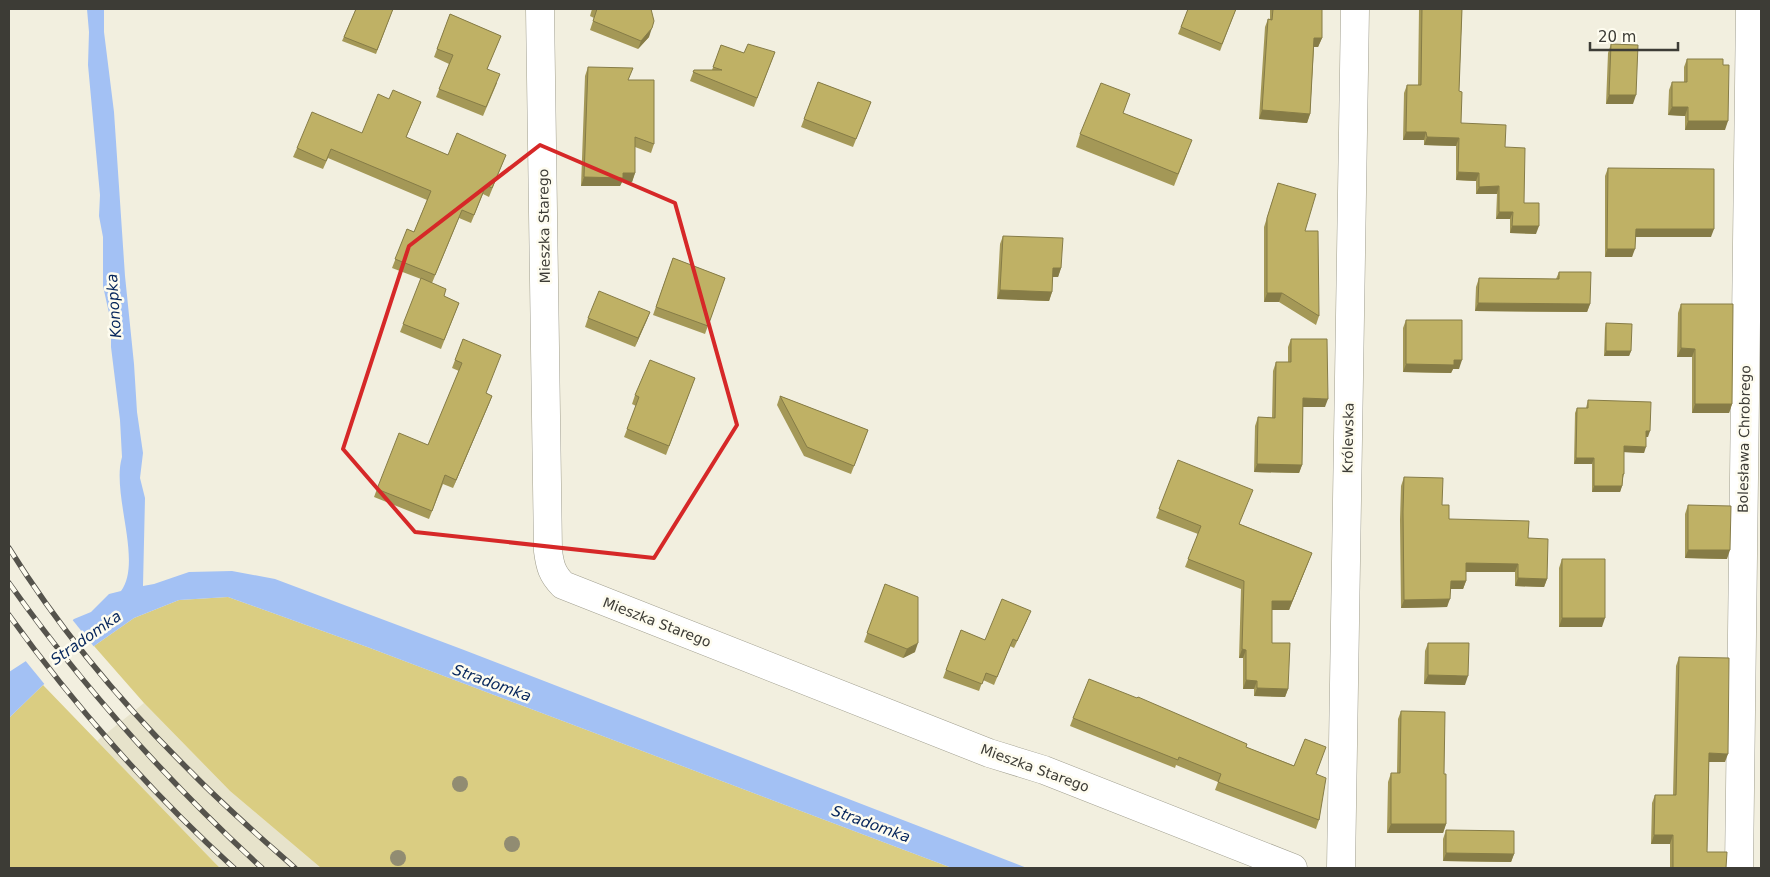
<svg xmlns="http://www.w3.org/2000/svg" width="1770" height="877" viewBox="0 0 1770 877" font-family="'DejaVu Sans',sans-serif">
<rect width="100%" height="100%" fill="#f2efdf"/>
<!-- built -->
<path fill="#e7e3cb" d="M 144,703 L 230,791 L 321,868 L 220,868 L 213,861 L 97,741 Z"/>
<!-- green -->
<path fill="#dacd82" d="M 228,597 L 370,648 L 952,868 L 321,868 L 230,791 L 144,703 L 94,646 L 134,618 L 179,600 Z
M 43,685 L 213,861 L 220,868 L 9,868 L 9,718 Z"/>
<!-- water -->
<path fill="#a3c1f4" d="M 87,9 L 104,9 L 104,32 L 114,112 L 125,276 L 134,364 L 137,412 L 143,453 L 140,478 L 145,498 L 143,586 L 154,584 L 189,572 L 232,571 L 275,579 L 464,650 L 1027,868 L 952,868 L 370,648 L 228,597 L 179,600 L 134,618 L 94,646 L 43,685 L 9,718 L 9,672 L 26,661 L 74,619 L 91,612 L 109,594 L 121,591 C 143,561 111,494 122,457 L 120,420 L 111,347 L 111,322 L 103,286 L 103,237 L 99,216 L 100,195 L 88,65 L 89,32 Z"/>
<!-- pier -->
<path fill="#f2efdf" d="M 71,618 L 95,648 L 46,686 L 24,659 Z"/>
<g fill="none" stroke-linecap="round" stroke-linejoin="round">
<defs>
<path id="minor" d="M 540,9 L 548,551 C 550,566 552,574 563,585 L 989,753 L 1044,770 L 1293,868
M 1341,868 L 1355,9
M 1739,868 L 1750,9"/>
</defs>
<!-- minor casing -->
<use href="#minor" stroke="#a19f8f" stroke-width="29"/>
<!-- minor -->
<use href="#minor" stroke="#fff" stroke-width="28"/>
<defs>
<path id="rail" d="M 9,548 C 60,630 122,704 191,772 C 224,806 260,837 295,868
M 9,583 C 83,687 168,782 262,868
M 9,615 C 73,704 152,794 234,868"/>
</defs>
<!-- rail casing -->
<use href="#rail" stroke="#55534c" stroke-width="5.5"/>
<!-- rail -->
<use href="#rail" stroke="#fefcef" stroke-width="4" stroke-dasharray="11" stroke-linecap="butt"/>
</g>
<!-- trees -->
<g fill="#918c72">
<circle cx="460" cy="784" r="8"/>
<circle cx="512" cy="844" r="8"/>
<circle cx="398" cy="858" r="8"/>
</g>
<!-- wall -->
<path fill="#a49857" d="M 356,9 L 393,9 L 376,54 L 342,41 Z
M 592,9 L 651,9 L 649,37 L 638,49 L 590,30 L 594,18 L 590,16 Z
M 1188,9 L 1236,9 L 1220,51 L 1178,34 Z
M 1270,9 L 1322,9 L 1322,38 L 1318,47 L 1314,47 L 1310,114 L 1307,123 L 1259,119 L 1265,27 L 1268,19 L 1270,19 Z
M 1419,9 L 1462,9 L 1459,91 L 1461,123 L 1505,147 L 1524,203 L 1536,234 L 1510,233 L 1510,219 L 1496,219 L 1497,194 L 1476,194 L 1476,181 L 1456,180 L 1456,146 L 1424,145 L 1424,140 L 1403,140 L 1404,93 L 1407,85 L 1418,85 Z
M 450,14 L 501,36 L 487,69 L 497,83 L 483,116 L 436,97 L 449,64 L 434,57 Z
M 1611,44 L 1633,104 L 1606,104 L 1608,53 Z
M 721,45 L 744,53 L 775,52 L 754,107 L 690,81 L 694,70 L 712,70 Z
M 1687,59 L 1725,130 L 1685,130 L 1685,116 L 1668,115 L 1669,90 L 1672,82 L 1684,82 L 1684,67 Z
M 588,67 L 628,80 L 654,144 L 651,153 L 635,147 L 635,173 L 632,182 L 622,182 L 620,186 L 581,186 L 585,76 Z
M 818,82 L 871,102 L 853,147 L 801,127 Z
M 389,99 L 421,102 L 406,138 L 448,155 L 506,155 L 489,197 L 483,194 L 471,223 L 459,218 L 432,283 L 444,296 L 459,303 L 441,349 L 400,332 L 421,279 L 392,268 L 407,229 L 414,232 L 427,200 L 328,158 L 323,169 L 293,157 L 297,148 L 362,133 Z
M 1123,113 L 1187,153 L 1174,186 L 1076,147 L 1080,134 Z
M 1608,168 L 1711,237 L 1635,237 L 1632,257 L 1605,257 L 1605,176 Z
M 1278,183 L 1305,231 L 1319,316 L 1316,325 L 1279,302 L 1264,302 L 1264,227 Z
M 1003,236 L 1061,268 L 1058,277 L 1052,277 L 1052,292 L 1049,301 L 997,299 L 1000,244 Z
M 673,258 L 725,278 L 705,334 L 653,315 Z
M 1559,272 L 1590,304 L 1587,312 L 1475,311 L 1476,287 L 1479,278 L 1556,279 Z
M 1681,304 L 1732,404 L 1729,413 L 1692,413 L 1692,357 L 1677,357 L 1678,313 Z
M 650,312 L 635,347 L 585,327 L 588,318 Z
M 1406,320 L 1459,369 L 1453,369 L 1451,373 L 1403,372 L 1403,328 Z
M 1606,323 L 1631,351 L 1629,356 L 1604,356 L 1605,328 Z
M 463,339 L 486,393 L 492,396 L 453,488 L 443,484 L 429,519 L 374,497 L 377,489 L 428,445 L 459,371 L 452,368 Z
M 1291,339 L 1325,407 L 1303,407 L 1302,465 L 1299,473 L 1254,472 L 1255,426 L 1258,417 L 1272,418 L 1273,371 L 1276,362 L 1288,362 L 1288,347 Z
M 695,378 L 666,455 L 624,437 L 636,406 L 632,404 L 635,395 Z
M 780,396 L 868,430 L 851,474 L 804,456 L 777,405 Z
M 1588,400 L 1648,437 L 1646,437 L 1644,453 L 1624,452 L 1624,474 L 1623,478 L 1622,486 L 1620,492 L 1592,492 L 1592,464 L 1574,464 L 1575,413 L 1577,408 L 1586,408 Z
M 1178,460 L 1240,524 L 1312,553 L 1289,610 L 1272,610 L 1272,643 L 1288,689 L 1285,697 L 1254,696 L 1254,689 L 1243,689 L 1243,658 L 1239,658 L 1241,589 L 1185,567 L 1198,534 L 1156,518 Z
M 1404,477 L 1442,505 L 1449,519 L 1528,538 L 1547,579 L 1544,587 L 1515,586 L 1515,572 L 1466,572 L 1466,581 L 1463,589 L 1451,589 L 1447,607 L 1401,608 L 1400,520 L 1401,486 Z
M 1688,505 L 1727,559 L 1685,558 L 1685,514 Z
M 1562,559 L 1602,627 L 1559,627 L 1559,568 Z
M 885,584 L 915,652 L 903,658 L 864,642 Z
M 1028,618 L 1014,648 L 1010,646 L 994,685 L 983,680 L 979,691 L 943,678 L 961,630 L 985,640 Z
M 1428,643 L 1465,685 L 1424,684 L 1425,651 Z
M 1679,657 L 1725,762 L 1709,762 L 1707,852 L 1726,868 L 1670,868 L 1670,844 L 1651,844 L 1652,803 L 1655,795 L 1673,795 L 1676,666 Z
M 1401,711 L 1444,774 L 1446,824 L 1443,833 L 1387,833 L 1388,782 L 1391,773 L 1397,773 L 1398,719 Z
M 1073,718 L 1246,747 L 1316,774 L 1319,820 L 1316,829 L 1215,790 L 1218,782 L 1176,765 L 1175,768 L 1070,726 Z
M 1446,830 L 1514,854 L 1511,862 L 1443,861 L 1443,839 Z"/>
<!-- shaded-wall -->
<path fill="#867c47" d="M 652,28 L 649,37 L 638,49 L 641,41 Z
M 1314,38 L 1322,38 L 1318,47 L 1311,47 Z
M 1609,95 L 1636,95 L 1633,104 L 1606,104 Z
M 1672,107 L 1688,107 L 1685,116 L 1668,115 Z
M 1262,110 L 1310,114 L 1307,123 L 1259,119 Z
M 1688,121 L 1728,121 L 1725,130 L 1685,130 Z
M 1406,132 L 1426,132 L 1424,140 L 1403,140 Z
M 1427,137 L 1459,138 L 1456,146 L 1424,145 Z
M 1458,172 L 1479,173 L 1476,181 L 1456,180 Z
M 623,173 L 635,173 L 632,182 L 622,182 L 620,186 L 581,186 L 584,177 Z
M 1499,186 L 1497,194 L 1476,194 L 1479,187 Z
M 1499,212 L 1513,212 L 1510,219 L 1496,219 Z
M 1512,226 L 1539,226 L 1536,234 L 1510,233 Z
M 1636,229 L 1714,229 L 1711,237 L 1633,237 Z
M 1607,249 L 1635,249 L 1632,257 L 1605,257 Z
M 1053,268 L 1061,268 L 1058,277 L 1050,277 Z
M 1000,290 L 1052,292 L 1049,301 L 997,299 Z
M 1267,293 L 1282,293 L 1279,302 L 1264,302 Z
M 1478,303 L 1590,304 L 1587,312 L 1475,311 Z
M 650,312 L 647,320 L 635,347 L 638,338 Z
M 1681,348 L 1695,349 L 1692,357 L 1677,357 Z
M 1606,351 L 1631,351 L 1629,356 L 1604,356 Z
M 1454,360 L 1462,360 L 1459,369 L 1453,369 L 1451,373 L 1403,372 L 1406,364 Z
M 492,396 L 489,404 L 453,488 L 456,480 Z
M 1303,398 L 1328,399 L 1325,407 L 1300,407 Z
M 1695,404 L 1732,404 L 1729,413 L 1692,413 Z
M 1646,431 L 1650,431 L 1648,437 L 1644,437 Z
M 1624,446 L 1646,447 L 1644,453 L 1622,452 Z
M 1576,458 L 1594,458 L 1592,464 L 1574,464 Z
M 1257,464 L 1302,465 L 1299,473 L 1254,472 Z
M 1594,486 L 1622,486 L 1620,492 L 1592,492 Z
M 1688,550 L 1730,550 L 1727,559 L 1685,558 Z
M 1312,553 L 1289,610 L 1269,610 L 1272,601 Z
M 1466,563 L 1518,564 L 1515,572 L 1463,572 Z
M 1518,578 L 1547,579 L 1544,587 L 1515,586 Z
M 1451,581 L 1466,581 L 1463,589 L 1448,589 Z
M 1450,599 L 1447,607 L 1401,608 L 1404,600 Z
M 1562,618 L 1605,618 L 1602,627 L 1559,627 Z
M 918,643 L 915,652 L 903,658 L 907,649 Z
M 1242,649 L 1246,650 L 1243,658 L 1239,658 Z
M 1428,675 L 1468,676 L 1465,685 L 1424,684 Z
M 1246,680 L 1257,681 L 1254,689 L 1243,689 Z
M 1257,688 L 1288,689 L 1285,697 L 1254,696 Z
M 1709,753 L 1728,754 L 1725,762 L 1706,762 Z
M 1391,824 L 1446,824 L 1443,833 L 1387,833 Z
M 1654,835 L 1673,835 L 1670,844 L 1651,844 Z
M 1446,853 L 1514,854 L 1511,862 L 1443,861 Z"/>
<!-- building -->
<path fill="#bfb165" stroke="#867c47" d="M 356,9 L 393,9 L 377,50 L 344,37 Z
M 597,9 L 651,9 L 654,21 L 652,28 L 641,41 L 593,21 Z
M 1188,9 L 1236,9 L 1222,44 L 1181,27 Z
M 1273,9 L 1322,9 L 1322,38 L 1314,38 L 1310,114 L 1262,110 L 1268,19 L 1272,20 Z
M 1422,9 L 1462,9 L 1459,91 L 1462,92 L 1461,123 L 1506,125 L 1505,147 L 1525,148 L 1524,203 L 1539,203 L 1539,226 L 1512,226 L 1513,212 L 1499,212 L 1499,186 L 1479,187 L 1479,173 L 1458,172 L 1459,138 L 1427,137 L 1426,132 L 1406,132 L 1407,85 L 1421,85 Z
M 450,14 L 501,36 L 487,69 L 500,74 L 486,107 L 439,89 L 453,55 L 437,49 Z
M 748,44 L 775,52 L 757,98 L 693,72 L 694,70 L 722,70 L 713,67 L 721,45 L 744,53 Z
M 1611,44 L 1638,45 L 1636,95 L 1609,95 Z
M 1687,59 L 1723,59 L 1723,65 L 1729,65 L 1728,121 L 1688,121 L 1688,107 L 1672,107 L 1672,82 L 1687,82 Z
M 588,67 L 633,68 L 628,80 L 654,80 L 654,144 L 635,137 L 635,173 L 623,173 L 623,178 L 584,177 Z
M 818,82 L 871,102 L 856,139 L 804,119 Z
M 1101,83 L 1130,94 L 1123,113 L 1192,140 L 1178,174 L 1080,134 Z
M 393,90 L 421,102 L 406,137 L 448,155 L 457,133 L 506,155 L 492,188 L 486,185 L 474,215 L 462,210 L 435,275 L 395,259 L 407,229 L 414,232 L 431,191 L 331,149 L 326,161 L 297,148 L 312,112 L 362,133 L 378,94 L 389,99 Z
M 1608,168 L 1714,169 L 1714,229 L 1636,229 L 1635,249 L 1607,249 Z
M 1278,183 L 1316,194 L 1305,231 L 1318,231 L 1319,316 L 1282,293 L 1267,293 L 1267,218 Z
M 1003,236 L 1063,238 L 1061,268 L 1053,268 L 1052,292 L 1000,290 Z
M 673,258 L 725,278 L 708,326 L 656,307 Z
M 1559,272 L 1591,272 L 1590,304 L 1478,303 L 1479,278 L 1559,279 Z
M 421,278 L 446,289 L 444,296 L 459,303 L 444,340 L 403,324 Z
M 599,291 L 650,312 L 638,338 L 588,318 Z
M 1681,304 L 1733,304 L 1732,404 L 1695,404 L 1695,349 L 1681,348 Z
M 1406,320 L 1462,320 L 1462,360 L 1454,360 L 1454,365 L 1406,364 Z
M 1606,323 L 1632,324 L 1631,351 L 1606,351 Z
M 463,339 L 501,355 L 486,393 L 492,396 L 456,480 L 445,475 L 432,511 L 377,489 L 399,433 L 428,445 L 462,363 L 455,360 Z
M 1291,339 L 1327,339 L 1328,399 L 1303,398 L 1302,465 L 1257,464 L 1258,417 L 1275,418 L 1276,362 L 1291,362 Z
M 650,360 L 695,378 L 669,446 L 627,429 L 639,397 L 635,395 Z
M 780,396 L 868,430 L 854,466 L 807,447 Z
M 1588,400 L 1651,402 L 1650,431 L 1646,431 L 1646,447 L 1624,446 L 1624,474 L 1623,474 L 1622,486 L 1594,486 L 1594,458 L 1576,458 L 1577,408 L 1588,408 Z
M 1178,460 L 1253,490 L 1239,524 L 1312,553 L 1292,601 L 1272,601 L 1272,643 L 1290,643 L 1288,689 L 1257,688 L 1257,681 L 1246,680 L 1246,650 L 1242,649 L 1244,581 L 1188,559 L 1201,526 L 1159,509 Z
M 1404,477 L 1443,478 L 1442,505 L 1449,505 L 1449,519 L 1529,521 L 1528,538 L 1548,539 L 1547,579 L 1518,578 L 1518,564 L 1466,563 L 1466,581 L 1451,581 L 1450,599 L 1404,600 L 1403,512 Z
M 1688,505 L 1731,506 L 1730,550 L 1688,550 Z
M 1562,559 L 1605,559 L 1605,618 L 1562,618 Z
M 885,584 L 918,597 L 918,643 L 907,649 L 867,633 Z
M 1002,599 L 1031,611 L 1017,641 L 1013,639 L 997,677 L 986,673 L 982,684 L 946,670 L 961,630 L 985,640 Z
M 1428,643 L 1469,643 L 1468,676 L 1428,675 Z
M 1679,657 L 1729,658 L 1728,754 L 1709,753 L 1707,852 L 1727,852 L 1726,868 L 1673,868 L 1673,835 L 1654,835 L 1655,795 L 1676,795 Z
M 1089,679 L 1137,698 L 1138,697 L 1247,744 L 1246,747 L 1294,766 L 1305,739 L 1326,747 L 1316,774 L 1326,778 L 1319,820 L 1218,782 L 1221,774 L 1179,757 L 1178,760 L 1073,718 Z
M 1401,711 L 1445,712 L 1444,774 L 1446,774 L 1446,824 L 1391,824 L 1391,773 L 1400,773 Z
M 1446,830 L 1514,831 L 1514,854 L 1446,853 Z"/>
<!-- marked area -->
<path fill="none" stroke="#d62828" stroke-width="4" stroke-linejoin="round" d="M 540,145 L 675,203 L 737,425 L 654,558 L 415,532 L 343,449 L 409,246 Z"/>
<g text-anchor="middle" stroke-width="5" stroke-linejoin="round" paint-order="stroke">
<!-- street labels -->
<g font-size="14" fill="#3d3c36" stroke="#fefcef">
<text transform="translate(544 226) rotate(-91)" y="5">Mieszka Starego</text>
<text transform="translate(1348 438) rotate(-89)" y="5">Królewska</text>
<text transform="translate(1744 439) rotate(-89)" y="5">Bolesława Chrobrego</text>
<text transform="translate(657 622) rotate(21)" y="5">Mieszka Starego</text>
<text transform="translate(1035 768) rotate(20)" y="5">Mieszka Starego</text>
</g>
<!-- water labels -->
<g font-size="15" font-style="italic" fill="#05255b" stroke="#fefcef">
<text transform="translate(114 306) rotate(-94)" y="5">Konopka</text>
<text transform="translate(86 638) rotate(-35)" y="5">Stradomka</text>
<text transform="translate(492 683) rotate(20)" y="5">Stradomka</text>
<text transform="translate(871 824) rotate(20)" y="5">Stradomka</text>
</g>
</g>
<!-- border -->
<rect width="1770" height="877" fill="none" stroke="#3d3c36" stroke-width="20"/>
<!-- scale -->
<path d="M1590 42v8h88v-8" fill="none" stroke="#3d3c36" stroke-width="2.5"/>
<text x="1598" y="42" font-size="15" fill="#3d3c36" stroke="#fefcef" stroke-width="4" paint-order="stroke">20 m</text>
</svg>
